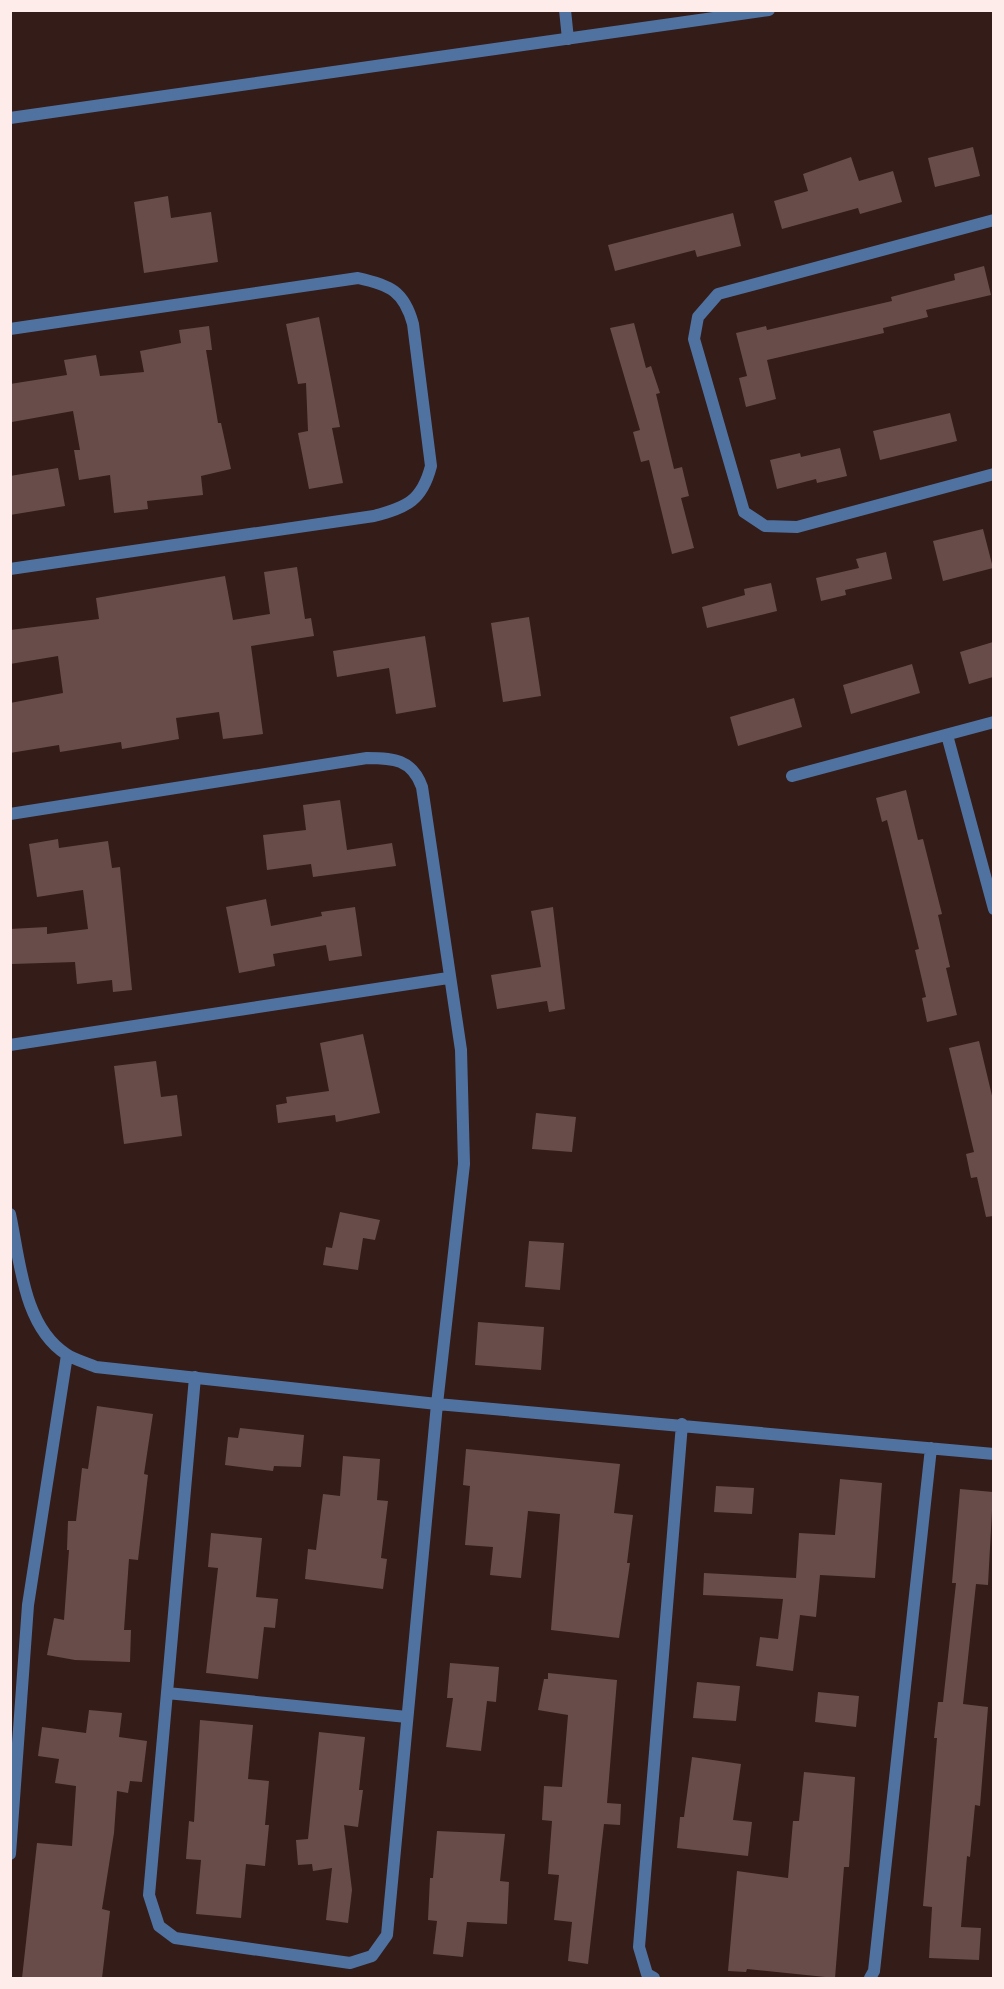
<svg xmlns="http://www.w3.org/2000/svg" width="1004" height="1989" viewBox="0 0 1004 1989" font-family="'Asap Condensed',sans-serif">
<rect width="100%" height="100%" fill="#341c19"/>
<!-- building -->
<path fill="#684c49" d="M 973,147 L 980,176 L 935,187 L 928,158 Z
M 851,157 L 859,181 L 893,171 L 902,202 L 860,214 L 858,208 L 782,229 L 774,201 L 808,191 L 803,174 Z
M 168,196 L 171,218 L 211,212 L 218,262 L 144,273 L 134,202 Z
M 733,213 L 741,246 L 697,257 L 695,250 L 615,271 L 608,245 Z
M 984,266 L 991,295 L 926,310 L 928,317 L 883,328 L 884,333 L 767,360 L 776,399 L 746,407 L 739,378 L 747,376 L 736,333 L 766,326 L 767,330 L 892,301 L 891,297 L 955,280 L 954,274 Z
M 319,317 L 340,427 L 332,428 L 343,483 L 309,489 L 298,433 L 308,431 L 306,383 L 298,384 L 286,324 Z
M 634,323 L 646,368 L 651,366 L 660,393 L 656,394 L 674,469 L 682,467 L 689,496 L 681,498 L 694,548 L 672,554 L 649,460 L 641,462 L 633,432 L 640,430 L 610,328 Z
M 209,326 L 212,350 L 206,350 L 218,423 L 221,423 L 231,469 L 201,476 L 203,495 L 147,501 L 148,509 L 114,513 L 110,475 L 79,480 L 74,450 L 80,450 L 73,411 L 12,422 L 10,384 L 67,375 L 64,360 L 96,355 L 100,376 L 144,372 L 140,351 L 181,343 L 179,330 Z
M 950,413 L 957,441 L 880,460 L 873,431 Z
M 840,448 L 847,476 L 817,483 L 816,479 L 777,489 L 770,460 L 800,453 L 801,457 Z
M 58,468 L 65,506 L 10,515 L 10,476 Z
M 983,529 L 993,568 L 943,581 L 933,541 Z
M 886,552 L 892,579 L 845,590 L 846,595 L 821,601 L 816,578 L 859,568 L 856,559 Z
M 297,567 L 305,619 L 311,618 L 314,636 L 251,646 L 263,734 L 223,739 L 219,712 L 176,718 L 179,739 L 122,749 L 121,742 L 60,752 L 59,745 L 10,753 L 10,703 L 63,693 L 58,656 L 10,664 L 10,630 L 99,619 L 96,598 L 225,576 L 233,620 L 270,614 L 264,572 Z
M 771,583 L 777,611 L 707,628 L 702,607 L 745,595 L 744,589 Z
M 529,617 L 541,696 L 503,702 L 491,623 Z
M 425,636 L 436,707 L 396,714 L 389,668 L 337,677 L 333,651 Z
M 993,642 L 993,677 L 969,684 L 960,652 Z
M 912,664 L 920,693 L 851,714 L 843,685 Z
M 794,698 L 802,727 L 738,746 L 730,717 Z
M 906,790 L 918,840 L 923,839 L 942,914 L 938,915 L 950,967 L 946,968 L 957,1015 L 927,1022 L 922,998 L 926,997 L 915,950 L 919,949 L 887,820 L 882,822 L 876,798 Z
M 340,800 L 347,850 L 392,843 L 396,866 L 313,877 L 311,864 L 267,870 L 263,835 L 306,830 L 303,805 Z
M 58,839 L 59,848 L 108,841 L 112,868 L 120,867 L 132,990 L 113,992 L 112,980 L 77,984 L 75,962 L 12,964 L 10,929 L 47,927 L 47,934 L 88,929 L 83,890 L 37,897 L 29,844 Z
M 266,899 L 271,926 L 322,916 L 321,912 L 355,907 L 362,956 L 329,961 L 326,945 L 273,954 L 275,966 L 239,973 L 226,907 Z
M 553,907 L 565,1009 L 549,1012 L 547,1001 L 497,1009 L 491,975 L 541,967 L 531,911 Z
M 363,1034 L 380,1113 L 336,1122 L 335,1115 L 278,1123 L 276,1105 L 287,1103 L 286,1097 L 329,1091 L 320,1043 Z
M 979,1041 L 993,1100 L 993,1216 L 986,1217 L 977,1177 L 971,1178 L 966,1154 L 974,1152 L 949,1048 Z
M 156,1061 L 161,1097 L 177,1095 L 182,1136 L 124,1144 L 114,1066 Z
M 536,1113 L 576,1117 L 572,1152 L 532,1149 Z
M 340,1212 L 380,1220 L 375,1240 L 363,1238 L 358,1270 L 323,1265 L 326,1247 L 332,1248 Z
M 529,1241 L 564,1243 L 560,1290 L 525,1287 Z
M 478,1322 L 544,1327 L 541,1370 L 475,1365 Z
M 97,1406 L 153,1414 L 144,1474 L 148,1475 L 138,1560 L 129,1559 L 124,1630 L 131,1630 L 130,1662 L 75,1660 L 47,1655 L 54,1618 L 64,1620 L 69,1550 L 67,1550 L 68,1521 L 76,1521 L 82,1468 L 88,1469 Z
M 240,1428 L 304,1435 L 301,1467 L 274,1466 L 273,1471 L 225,1465 L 228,1437 L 238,1438 Z
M 466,1449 L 620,1464 L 614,1513 L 633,1515 L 627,1563 L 630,1563 L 619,1638 L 551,1630 L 560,1514 L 528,1511 L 521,1578 L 490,1575 L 493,1547 L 465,1545 L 470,1486 L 463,1485 Z
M 343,1456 L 380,1459 L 377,1500 L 388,1501 L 381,1558 L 387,1559 L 383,1589 L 305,1579 L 308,1549 L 316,1550 L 323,1494 L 340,1496 Z
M 840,1479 L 882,1483 L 875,1578 L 820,1575 L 816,1617 L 800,1615 L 793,1671 L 756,1666 L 760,1637 L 778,1639 L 783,1599 L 703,1595 L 704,1573 L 796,1578 L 799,1533 L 835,1535 Z
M 716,1486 L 754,1488 L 752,1514 L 714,1512 Z
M 960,1489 L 993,1492 L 988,1585 L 976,1584 L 963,1704 L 988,1707 L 980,1806 L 975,1805 L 970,1857 L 967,1856 L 961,1927 L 981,1928 L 979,1960 L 929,1958 L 932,1907 L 923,1906 L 937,1738 L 934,1738 L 938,1702 L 943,1702 L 956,1583 L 952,1583 Z
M 211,1533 L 262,1538 L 256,1597 L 278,1599 L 275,1628 L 264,1627 L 258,1679 L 206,1673 L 218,1568 L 208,1567 Z
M 450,1663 L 499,1667 L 496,1702 L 487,1701 L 481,1751 L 446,1747 L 453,1698 L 447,1698 Z
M 548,1673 L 617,1680 L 607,1803 L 621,1804 L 620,1825 L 604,1824 L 588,1964 L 568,1961 L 572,1922 L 554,1920 L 559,1875 L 548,1874 L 552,1821 L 542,1820 L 544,1786 L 562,1787 L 568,1715 L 538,1710 L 544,1679 L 548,1679 Z
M 697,1682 L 740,1686 L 736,1721 L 693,1718 Z
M 818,1692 L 859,1696 L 856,1727 L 815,1722 Z
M 89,1710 L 122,1713 L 119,1737 L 147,1741 L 142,1782 L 130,1781 L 128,1793 L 117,1791 L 114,1833 L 102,1909 L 110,1911 L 102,1978 L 22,1978 L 37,1843 L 72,1846 L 76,1786 L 55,1783 L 59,1759 L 38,1756 L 42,1727 L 86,1733 Z
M 200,1720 L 253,1725 L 248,1779 L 269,1781 L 265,1825 L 269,1825 L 265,1866 L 246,1864 L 241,1918 L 196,1914 L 201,1860 L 186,1859 L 189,1821 L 194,1822 Z
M 319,1732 L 365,1737 L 359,1790 L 363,1790 L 358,1827 L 344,1825 L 352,1890 L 348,1923 L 326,1920 L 332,1868 L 313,1871 L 312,1864 L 298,1865 L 296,1840 L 308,1839 Z
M 692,1757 L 741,1764 L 733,1820 L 752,1822 L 748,1856 L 677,1848 L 680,1817 L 684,1817 Z
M 804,1772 L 855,1777 L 849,1867 L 844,1867 L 835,1978 L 747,1969 L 746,1972 L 728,1971 L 737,1871 L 788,1878 L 793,1821 L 799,1821 Z
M 437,1831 L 505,1834 L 500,1881 L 509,1882 L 507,1924 L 467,1922 L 463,1957 L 433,1954 L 437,1921 L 428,1920 L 430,1878 L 433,1878 Z"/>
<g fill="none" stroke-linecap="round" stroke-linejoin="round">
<!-- minor -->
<path stroke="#5072a0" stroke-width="12" d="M 565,10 L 568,39
M 994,220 L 718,294 L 698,317 L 694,339 L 744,512 L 765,526 L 797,527 L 994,474
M 10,329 L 358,278 C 390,285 404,291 413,324 L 431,466 C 422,501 407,507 374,516 L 10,569
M 947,735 L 994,909
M 792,776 L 994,722
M 10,814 L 367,758 C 393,758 412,759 422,787 L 461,1050 L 464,1164 L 437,1404 L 387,1935 L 372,1956 L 350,1963 L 175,1938 L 159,1926 L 149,1895 L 195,1377
M 10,1045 L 448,978
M 10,1214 C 20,1260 23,1326 66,1354 C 75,1360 87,1363 96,1367 L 437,1404 L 994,1454
M 167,1693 L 407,1717
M 10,1854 L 28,1605 L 67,1355
M 654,1978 L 647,1974 L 639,1947 L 682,1424
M 870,1978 L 874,1971 L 931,1448"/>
<!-- tertiary -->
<path stroke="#5072a0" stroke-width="12" d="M 10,118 L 769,10"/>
</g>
<!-- border -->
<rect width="1004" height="1989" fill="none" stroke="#fdecea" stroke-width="24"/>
</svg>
